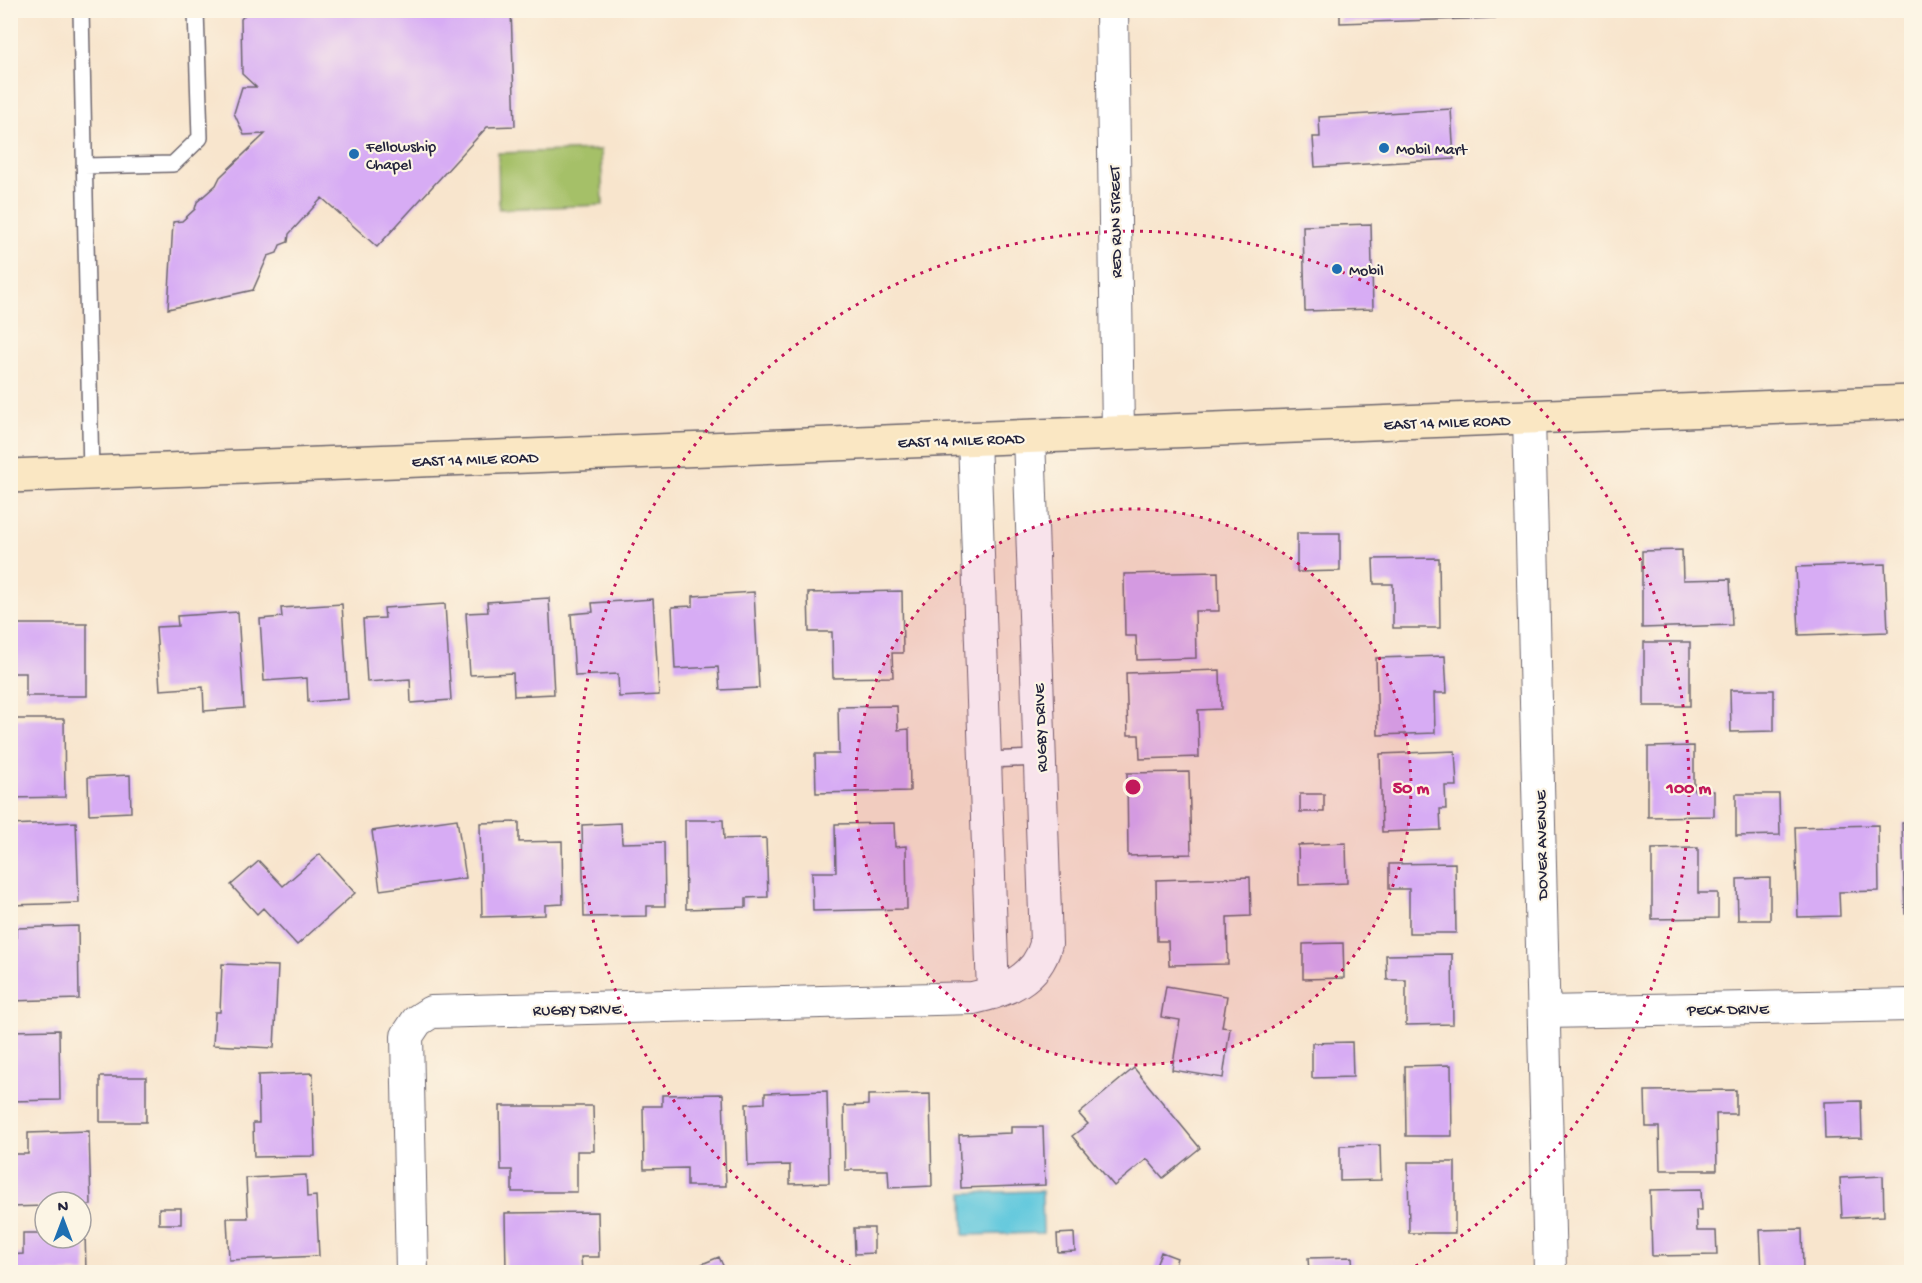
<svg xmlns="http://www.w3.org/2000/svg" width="1922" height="1283" viewBox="0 0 1922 1283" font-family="'Gochi Hand',sans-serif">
<rect width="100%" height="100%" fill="#fcf5e5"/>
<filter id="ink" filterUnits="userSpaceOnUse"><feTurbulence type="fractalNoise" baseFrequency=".0167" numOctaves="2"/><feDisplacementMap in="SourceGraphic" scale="12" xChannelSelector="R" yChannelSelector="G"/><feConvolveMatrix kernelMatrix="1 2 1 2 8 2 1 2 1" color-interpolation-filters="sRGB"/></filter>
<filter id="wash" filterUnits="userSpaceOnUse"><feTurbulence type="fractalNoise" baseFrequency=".008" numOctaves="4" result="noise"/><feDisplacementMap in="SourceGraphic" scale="24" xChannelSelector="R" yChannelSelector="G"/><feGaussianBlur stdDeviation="1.35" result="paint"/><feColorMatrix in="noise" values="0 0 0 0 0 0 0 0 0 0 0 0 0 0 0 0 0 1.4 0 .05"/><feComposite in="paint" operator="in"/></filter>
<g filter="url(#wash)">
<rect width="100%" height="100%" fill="#f8e5cd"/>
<!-- green -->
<path fill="#a5c067" stroke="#647151" stroke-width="1.5" d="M 601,150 L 603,205 L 499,209 L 498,153 Z"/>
<!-- water -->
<path fill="#60c8dd" stroke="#41758c" stroke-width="1.5" d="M 1042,1191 L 1043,1233 L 964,1235 L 963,1193 Z"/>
<g id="blocks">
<!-- building -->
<path fill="#d7acf4" d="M 249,10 L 511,10 L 515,126 L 487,127 L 377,247 L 322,198 L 289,234 L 288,242 L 280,245 L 277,253 L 268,256 L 253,290 L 168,309 L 173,222 L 182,221 L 195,209 L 197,202 L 216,185 L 220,177 L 265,134 L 244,135 L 234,113 L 242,87 L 256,87 L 242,74 L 241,19 Z
M 1340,10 L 1496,10 L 1497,18 L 1340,23 Z
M 1451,109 L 1454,159 L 1315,167 L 1313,137 L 1320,137 L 1319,117 Z
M 1371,224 L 1373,309 L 1305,311 L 1303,226 Z
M 1297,533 L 1340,533 L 1340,571 L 1297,572 Z
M 1682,550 L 1683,580 L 1730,579 L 1732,625 L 1642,628 L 1642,551 Z
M 1439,558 L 1440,628 L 1393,628 L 1393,584 L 1374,584 L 1373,559 Z
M 1885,564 L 1888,632 L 1799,635 L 1796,567 Z
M 1218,572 L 1219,611 L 1195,611 L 1196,658 L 1137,660 L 1136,636 L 1125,636 L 1124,574 Z
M 902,591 L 903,653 L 892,653 L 893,677 L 833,678 L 832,632 L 809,632 L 808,593 Z
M 754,592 L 759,688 L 720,690 L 718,667 L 675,669 L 672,607 L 693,606 L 693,596 Z
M 549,598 L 554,694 L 514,696 L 513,673 L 470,675 L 466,613 L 488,612 L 487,602 Z
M 653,599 L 659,695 L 619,697 L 618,674 L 575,676 L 571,614 L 593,612 L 592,603 Z
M 342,604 L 348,699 L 308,702 L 307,678 L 264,681 L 260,619 L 282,617 L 281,608 Z
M 445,604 L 451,700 L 411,703 L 410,679 L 367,682 L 363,619 L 385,618 L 384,608 Z
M 238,612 L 244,708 L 204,711 L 203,687 L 160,690 L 156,627 L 178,626 L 177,616 Z
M 10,624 L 87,624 L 87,696 L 26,696 L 26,673 L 10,673 Z
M 1644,642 L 1690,642 L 1690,706 L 1644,706 Z
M 1445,656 L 1447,693 L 1434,693 L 1435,733 L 1378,735 L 1376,658 Z
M 1220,670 L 1221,709 L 1198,710 L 1199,757 L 1140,759 L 1139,735 L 1128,735 L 1126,673 Z
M 1730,690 L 1774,690 L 1774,731 L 1731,732 Z
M 897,706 L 898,730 L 909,729 L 910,791 L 816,793 L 815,754 L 839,754 L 838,707 Z
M 10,719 L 64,719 L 65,797 L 10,798 Z
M 1694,746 L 1694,791 L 1714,791 L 1714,816 L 1648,817 L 1648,747 Z
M 1455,751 L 1457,786 L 1445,786 L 1446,809 L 1440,809 L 1441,830 L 1382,832 L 1380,754 Z
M 1189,772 L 1191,854 L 1128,856 L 1127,773 Z
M 130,775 L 131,812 L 89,814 L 88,777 Z
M 1300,794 L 1324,794 L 1324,812 L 1300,812 Z
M 1736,794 L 1779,794 L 1780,835 L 1736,836 Z
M 457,819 L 466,878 L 380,890 L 372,831 Z
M 685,820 L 723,820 L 724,839 L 766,838 L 768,897 L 746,898 L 746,907 L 686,909 Z
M 76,822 L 79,903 L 10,905 L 10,825 Z
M 519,822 L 519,842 L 562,841 L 563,904 L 545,905 L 545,915 L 482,917 L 480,823 Z
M 621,823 L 622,843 L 664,842 L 665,906 L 647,906 L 647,916 L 584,917 L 582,825 Z
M 894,823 L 895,847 L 906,846 L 907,909 L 813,911 L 812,872 L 836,872 L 835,824 Z
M 1902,823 L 1912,823 L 1912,913 L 1905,914 Z
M 1878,825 L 1879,891 L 1839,892 L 1840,916 L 1798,917 L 1795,827 Z
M 1346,843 L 1347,883 L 1299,885 L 1298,845 Z
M 1698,848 L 1698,893 L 1718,893 L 1718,918 L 1652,919 L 1652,849 Z
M 320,854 L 355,893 L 297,945 L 263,908 L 257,914 L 231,885 L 259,861 L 283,886 Z
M 1455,863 L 1456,933 L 1409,933 L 1409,889 L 1389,889 L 1389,864 Z
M 1250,877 L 1251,916 L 1227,917 L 1228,964 L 1169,965 L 1168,941 L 1157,941 L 1156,880 Z
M 1770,878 L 1770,920 L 1738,920 L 1737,879 Z
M 78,926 L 79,999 L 10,1001 L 10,949 L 16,949 L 16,928 Z
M 1343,943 L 1344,978 L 1303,979 L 1303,944 Z
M 1452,954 L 1453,1024 L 1406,1025 L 1406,980 L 1387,980 L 1386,955 Z
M 222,964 L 278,966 L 274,1048 L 213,1045 L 215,1012 L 220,1012 Z
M 1166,986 L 1227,996 L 1222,1027 L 1230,1028 L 1223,1078 L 1172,1070 L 1180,1020 L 1161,1017 Z
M 59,1030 L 60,1100 L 10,1101 L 10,1031 Z
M 1352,1042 L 1353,1077 L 1312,1078 L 1312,1043 Z
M 1451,1065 L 1452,1136 L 1406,1136 L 1405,1066 Z
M 1134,1068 L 1200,1148 L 1163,1178 L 1147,1159 L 1114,1186 L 1072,1136 L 1088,1124 L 1079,1114 Z
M 313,1073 L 315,1156 L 254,1157 L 253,1123 L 259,1123 L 258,1075 Z
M 100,1077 L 146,1077 L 146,1122 L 100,1122 Z
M 1736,1090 L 1736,1114 L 1716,1114 L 1717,1170 L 1660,1170 L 1659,1127 L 1646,1127 L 1645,1091 Z
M 827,1091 L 829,1183 L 790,1184 L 790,1165 L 748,1166 L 746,1104 L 765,1103 L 765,1093 Z
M 723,1094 L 726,1186 L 687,1186 L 687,1168 L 644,1169 L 643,1106 L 662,1106 L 662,1095 Z
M 930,1094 L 932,1186 L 889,1188 L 888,1170 L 845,1170 L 844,1106 L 868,1105 L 868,1095 Z
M 1861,1101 L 1862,1138 L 1825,1139 L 1824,1102 Z
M 500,1106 L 593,1106 L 594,1151 L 577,1151 L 577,1192 L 512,1192 L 512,1170 L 501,1170 Z
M 1011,1127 L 1043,1127 L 1045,1185 L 961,1188 L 959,1135 L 1011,1133 Z
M 89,1131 L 91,1205 L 81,1205 L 81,1202 L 45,1202 L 45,1206 L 10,1207 L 10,1154 L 28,1154 L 28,1133 Z
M 1380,1145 L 1381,1180 L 1340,1181 L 1340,1146 Z
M 1408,1162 L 1455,1162 L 1455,1233 L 1409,1233 Z
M 306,1175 L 307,1197 L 316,1196 L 319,1256 L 229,1260 L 227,1218 L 248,1218 L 246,1178 Z
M 1883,1176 L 1884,1216 L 1842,1218 L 1840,1178 Z
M 1701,1189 L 1702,1210 L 1696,1210 L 1697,1231 L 1716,1231 L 1717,1255 L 1652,1256 L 1650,1190 Z
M 159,1208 L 181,1208 L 181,1224 L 159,1224 Z
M 598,1212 L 599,1257 L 581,1257 L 582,1272 L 506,1272 L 505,1213 Z
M 854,1228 L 874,1228 L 874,1253 L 855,1254 Z
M 1802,1229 L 1803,1272 L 1762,1272 L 1760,1230 Z
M 81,1232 L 85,1232 L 86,1272 L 10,1272 L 10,1255 L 23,1254 L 23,1233 L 45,1233 L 45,1238 L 81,1238 Z
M 1074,1233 L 1075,1251 L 1058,1252 L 1057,1234 Z
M 1161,1252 L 1177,1258 L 1173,1272 L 1155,1269 Z
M 719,1257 L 726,1272 L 706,1272 L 702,1264 Z
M 1352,1257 L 1353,1272 L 1309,1272 L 1308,1258 Z"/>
</g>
</g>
<g filter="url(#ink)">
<use href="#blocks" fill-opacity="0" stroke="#6d666e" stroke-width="1.5"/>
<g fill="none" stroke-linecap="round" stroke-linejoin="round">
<defs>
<path id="service" d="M 81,10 L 91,474
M 84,166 L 173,164 L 200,138 L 196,10
M 985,760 L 1040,758"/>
<path id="minor" d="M 1112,10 L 1118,433
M 1529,417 L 1550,1272
M 974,438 L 993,993
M 1544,1012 L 1912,1005
M 412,1272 L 407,1036 L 417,1021 L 431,1012 L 973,998 C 1006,991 1037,979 1046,944 L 1029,436"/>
<path id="secondary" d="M 10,476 L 1912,402"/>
</defs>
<!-- service casing -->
<use href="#service" stroke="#6d666e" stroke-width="18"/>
<!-- minor casing -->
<use href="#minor" stroke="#6d666e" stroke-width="34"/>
<!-- secondary casing -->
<use href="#secondary" stroke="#6d666e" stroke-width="36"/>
<!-- service -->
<use href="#service" stroke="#fff" stroke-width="15"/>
<!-- minor -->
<use href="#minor" stroke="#fff" stroke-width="32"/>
<!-- secondary -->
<use href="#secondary" stroke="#fae7c3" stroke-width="33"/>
</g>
</g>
<!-- distance rings -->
<circle cx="1133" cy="787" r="278" fill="#c2185b" fill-opacity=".12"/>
<g fill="none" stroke="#c2185b" stroke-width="3" stroke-dasharray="3 6">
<circle cx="1133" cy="787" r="278"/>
<path d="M859 1271A556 556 0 1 1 1407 1271"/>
</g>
<!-- markers -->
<g fill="#1f6fb2" stroke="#fcf5e5" stroke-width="2">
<circle cx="1384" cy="148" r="6"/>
<circle cx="354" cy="154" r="6"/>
<circle cx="1337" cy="269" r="6"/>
</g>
<g text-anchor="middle" stroke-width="4.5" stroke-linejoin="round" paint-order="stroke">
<!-- poi labels -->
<g font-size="16" fill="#22223b" stroke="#fcf5e5" text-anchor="start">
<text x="366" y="151">Fellowship<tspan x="366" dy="18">Chapel</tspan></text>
<text x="1396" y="154">Mobil Mart</text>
<text x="1349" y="275">Mobil</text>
</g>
<!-- street labels -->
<g font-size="16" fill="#22223b" stroke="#fcf5e5">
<text transform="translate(1114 222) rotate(-91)" y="6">RED RUN STREET</text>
<text transform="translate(1447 421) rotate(-2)" y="6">EAST 14 MILE ROAD</text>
<text transform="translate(961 439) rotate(-2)" y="6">EAST 14 MILE ROAD</text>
<text transform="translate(475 458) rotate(-2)" y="6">EAST 14 MILE ROAD</text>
<text transform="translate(1039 728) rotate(-92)" y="6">RUGBY DRIVE</text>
<text transform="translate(1540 845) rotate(-91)" y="6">DOVER AVENUE</text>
<text transform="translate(577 1008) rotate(-1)" y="6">RUGBY DRIVE</text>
<text transform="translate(1728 1008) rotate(-1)" y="6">PECK DRIVE</text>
</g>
</g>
<circle cx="1133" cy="787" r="9" fill="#c2185b" stroke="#fcf5e5" stroke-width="3"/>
<g font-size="18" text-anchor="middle" font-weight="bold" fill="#c2185b" stroke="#fcf5e5" stroke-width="4.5" stroke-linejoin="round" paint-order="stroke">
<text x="1411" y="793">50 m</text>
<text x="1689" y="793">100 m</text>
</g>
<!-- margin -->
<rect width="1922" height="1283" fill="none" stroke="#fcf5e5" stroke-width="36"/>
<!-- north arrow -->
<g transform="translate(63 1220)"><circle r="28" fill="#fcf5e5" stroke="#a5a1a1" stroke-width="1.5"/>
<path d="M0-4.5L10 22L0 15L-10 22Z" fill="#1f6fb2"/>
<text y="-9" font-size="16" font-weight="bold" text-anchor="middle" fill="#22223b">N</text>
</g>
</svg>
